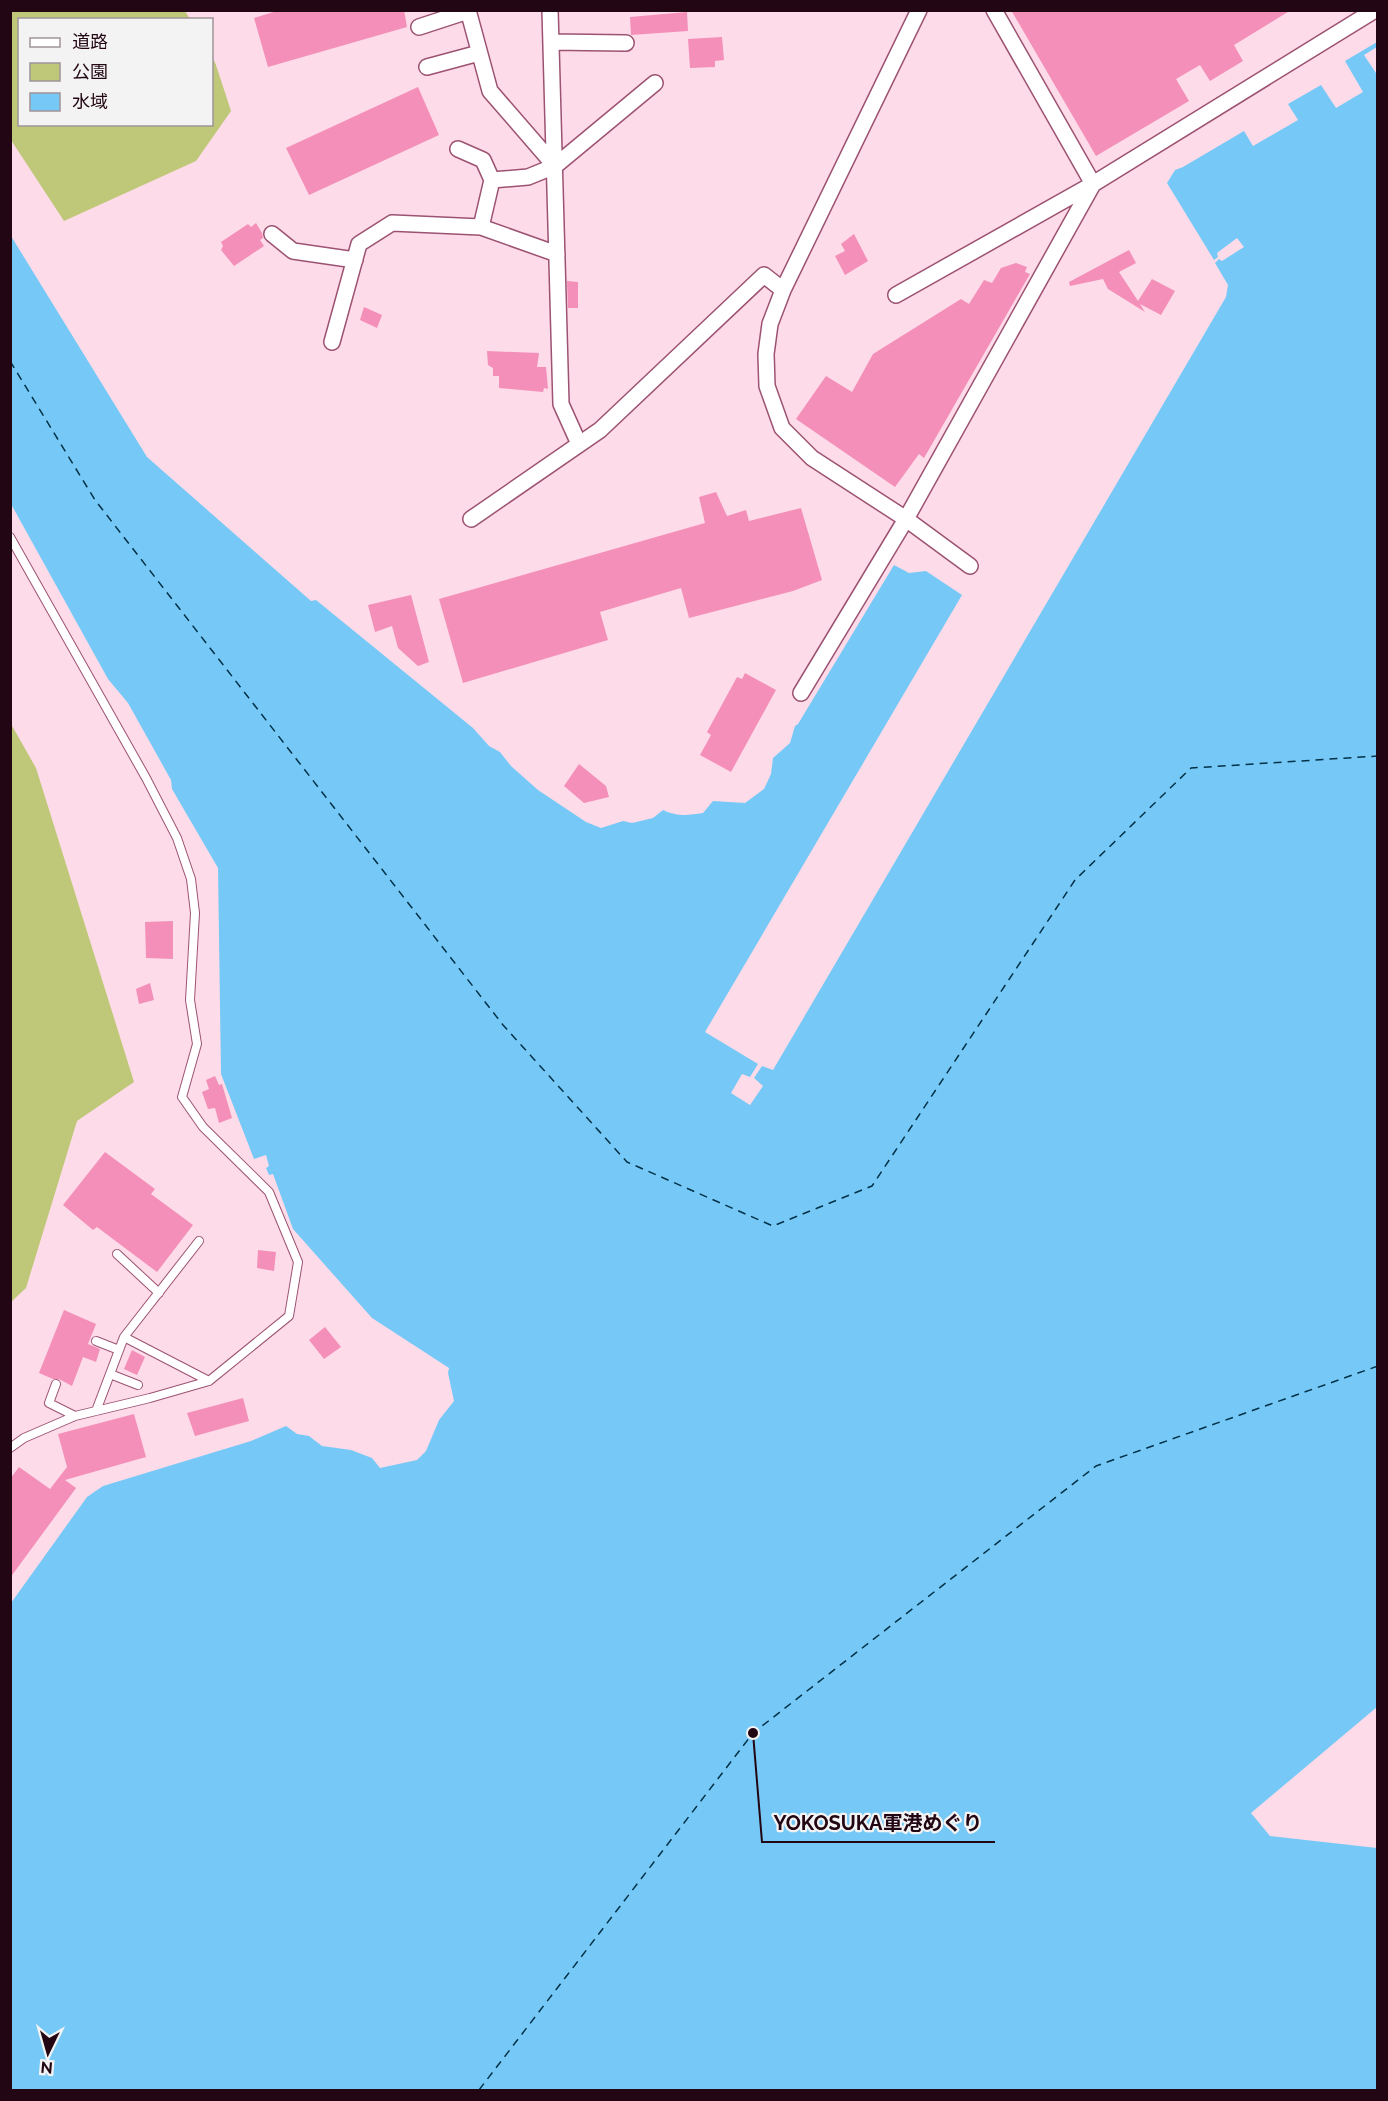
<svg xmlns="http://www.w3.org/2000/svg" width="1388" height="2101" viewBox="0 0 1388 2101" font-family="Raleway,'Noto Sans JP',sans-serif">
<rect width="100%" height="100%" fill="#fedbe8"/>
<!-- green -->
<path fill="#bfc878" d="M 10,11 L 185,11 L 190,19 L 20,20 L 20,124 L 212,124 L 212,56 L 216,65 L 231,111 L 196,161 L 64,221 L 11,140 Z
M 11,724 L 36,768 L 134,1082 L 77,1121 L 26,1288 L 11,1302 Z"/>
<!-- water -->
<path fill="#76c9f7" d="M 1377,42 L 1377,47 L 1364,55 L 1378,76 L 1377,1707 L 1251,1813 L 1270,1836 L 1377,1848 L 1377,2090 L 11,2090 L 11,1603 L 87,1497 L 103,1486 L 251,1441 L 286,1426 L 297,1434 L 309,1436 L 322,1446 L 351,1450 L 372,1458 L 380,1468 L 417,1460 L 426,1451 L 439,1420 L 454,1401 L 448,1373 L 449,1368 L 372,1318 L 293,1229 L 273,1174 L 269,1175 L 266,1168 L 269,1166 L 266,1155 L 254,1159 L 221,1074 L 218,868 L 172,789 L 171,780 L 128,703 L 108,679 L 11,504 L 11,236 L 147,457 L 311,601 L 316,600 L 473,728 L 489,746 L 500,752 L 511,766 L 538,790 L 586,822 L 601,828 L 623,821 L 632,823 L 653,818 L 663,810 C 676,817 689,815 703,813 L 713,801 L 745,803 L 764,789 L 771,774 L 773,758 L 790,743 L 795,726 L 798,724 L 894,565 L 909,573 L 926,571 L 962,595 L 705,1032 L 758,1064 L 750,1077 L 742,1074 L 731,1093 L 750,1105 L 763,1086 L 754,1078 L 762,1066 L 773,1070 L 1226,297 L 1228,285 L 1215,263 L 1219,259 L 1222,261 L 1244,247 L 1237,238 L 1217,253 L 1218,257 L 1214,260 L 1167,183 L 1175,170 L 1183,167 L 1244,131 L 1253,146 L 1298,120 L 1288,104 L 1321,85 L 1336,108 L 1363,92 L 1345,61 Z"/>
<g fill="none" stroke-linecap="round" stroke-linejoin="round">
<!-- ferry -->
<path stroke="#003147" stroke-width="1.5" stroke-dasharray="8 6" stroke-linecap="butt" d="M 10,361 L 95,500 L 503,1025 L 627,1162 L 773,1226 L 872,1186 L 1075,880 L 1191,768 L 1378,756
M 479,2090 L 753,1733 L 1096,1466 L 1378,1366"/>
</g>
<!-- building -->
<path fill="#f38fb9" d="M 280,10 L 404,10 L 407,27 L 268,67 L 254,18 Z
M 1011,10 L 1291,10 L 1234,45 L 1243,61 L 1210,81 L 1200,65 L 1176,79 L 1189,101 L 1096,156 Z
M 687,12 L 688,31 L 631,35 L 630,17 Z
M 722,37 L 724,60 L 715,61 L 715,67 L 690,68 L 688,39 Z
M 418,87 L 439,135 L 309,195 L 286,148 Z
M 256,223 L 262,233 L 263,238 L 260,240 L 264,246 L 234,266 L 221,250 L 223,246 L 221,242 L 248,224 L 251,227 Z
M 854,234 L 868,261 L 845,275 L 835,256 L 845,251 L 841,244 Z
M 1129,250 L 1136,263 L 1119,272 L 1138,301 L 1152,279 L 1175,291 L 1161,315 L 1140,304 L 1145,312 L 1108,289 L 1103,279 L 1070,286 L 1069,282 Z
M 1016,263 L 1027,267 L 1025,272 L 1030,274 L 924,458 L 919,454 L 895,487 L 796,419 L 826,376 L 852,392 L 873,354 L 961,299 L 969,304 L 984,280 L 992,283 L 1001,268 Z
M 567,281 L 578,282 L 578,308 L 568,308 Z
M 364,307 L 382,315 L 377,328 L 360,320 Z
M 487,351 L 539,353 L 537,367 L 546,367 L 548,389 L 544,388 L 543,392 L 499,388 L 499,376 L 493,376 L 493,368 L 488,365 Z
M 716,492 L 727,516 L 746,510 L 749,521 L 801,508 L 822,580 L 793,591 L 689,618 L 681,588 L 600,612 L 608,640 L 463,683 L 439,599 L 705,523 L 699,497 Z
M 411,595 L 429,662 L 418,666 L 398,648 L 392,626 L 375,632 L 368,605 Z
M 745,673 L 776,690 L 731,772 L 700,755 L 711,735 L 707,732 L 737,677 L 742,679 Z
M 579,764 L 606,786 L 609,797 L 584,803 L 564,786 Z
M 173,921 L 173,959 L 146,958 L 145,922 Z
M 150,983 L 154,1000 L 139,1004 L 136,989 Z
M 215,1076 L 219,1085 L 222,1084 L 232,1118 L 219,1123 L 215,1108 L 208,1109 L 202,1092 L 209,1089 L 206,1080 Z
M 105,1152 L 155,1189 L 151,1194 L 193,1225 L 157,1272 L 97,1227 L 93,1230 L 63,1205 Z
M 258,1250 L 276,1252 L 274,1271 L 257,1268 Z
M 64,1310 L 96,1324 L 88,1344 L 100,1349 L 96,1362 L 83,1357 L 72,1386 L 59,1379 L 53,1379 L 39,1373 Z
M 325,1327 L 341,1347 L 324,1359 L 309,1340 Z
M 132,1350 L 145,1357 L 137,1375 L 124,1369 Z
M 243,1398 L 249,1421 L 195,1436 L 187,1413 Z
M 134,1414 L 146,1457 L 65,1480 L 76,1488 L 10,1578 L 10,1479 L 19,1467 L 50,1489 L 67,1467 L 58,1434 Z"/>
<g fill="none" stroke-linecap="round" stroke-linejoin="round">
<defs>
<path id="lane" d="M 10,537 L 146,778 L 177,838 L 191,879 L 195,913 L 190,1000 L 197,1044 L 182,1097 L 203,1127 L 269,1192 L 298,1262 L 289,1316 L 209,1381 L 150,1398 L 75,1416 L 24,1438 L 10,1448
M 117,1254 L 159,1293
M 124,1337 L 209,1381
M 96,1341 L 119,1350
M 110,1374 L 138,1385
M 56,1384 L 49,1403 L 75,1416
M 96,1411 L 124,1337 L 199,1241"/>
<path id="street" d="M 468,10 L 490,91 L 555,166 L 655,83
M 550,10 L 561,404 L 579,444
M 919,10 L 783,290 L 770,324 L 766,354 L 767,386 L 782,428 L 812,458 L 906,519 L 970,566
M 419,27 L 468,11
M 551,42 L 626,43
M 427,67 L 479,53
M 458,149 L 483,160 L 492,180 L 481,227
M 492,180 L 528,177 L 555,166
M 272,234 L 293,251 L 355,260
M 896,295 L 1093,184 L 1375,10
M 332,342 L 359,244 L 392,223 L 481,227 L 557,254
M 471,519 L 600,430 L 764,275 L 783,290
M 801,693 L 906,519 L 1093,184 L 994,10"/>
</defs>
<!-- lane casing -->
<use href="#lane" stroke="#9c5272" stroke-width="10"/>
<!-- street casing -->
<use href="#street" stroke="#9c5272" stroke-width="18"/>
<!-- lane -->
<use href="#lane" stroke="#fff" stroke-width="8"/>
<!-- street -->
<use href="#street" stroke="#fff" stroke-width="15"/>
</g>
<!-- callouts -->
<path fill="none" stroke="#220613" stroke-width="2" d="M753 1733L762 1842H995"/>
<circle fill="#220613" stroke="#f3f3f3" stroke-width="2" cx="753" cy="1733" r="6"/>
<g font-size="20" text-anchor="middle" font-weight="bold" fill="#220613" stroke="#f3f3f3" stroke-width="4.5" stroke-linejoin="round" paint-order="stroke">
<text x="878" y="1830">YOKOSUKA軍港めぐり</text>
</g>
<!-- border -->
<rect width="1388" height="2101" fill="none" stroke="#220613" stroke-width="24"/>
<!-- legend -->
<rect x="18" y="18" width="195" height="108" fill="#f3f3f3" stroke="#9f9499" stroke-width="1.5"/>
<rect x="30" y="38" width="30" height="9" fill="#ffffff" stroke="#9f9499" stroke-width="1.5"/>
<text x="72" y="48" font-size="18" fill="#220613">道路</text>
<rect x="30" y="63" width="30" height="18" fill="#bfc878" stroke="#9f9499" stroke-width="1.5"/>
<text x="72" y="78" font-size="18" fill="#220613">公園</text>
<rect x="30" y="93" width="30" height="18" fill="#76c9f7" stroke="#9f9499" stroke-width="1.5"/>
<text x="72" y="108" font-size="18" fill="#220613">水域</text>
<!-- north arrow -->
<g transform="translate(48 2053) rotate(185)" stroke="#f3f3f3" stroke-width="4.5" paint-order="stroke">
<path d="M0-4.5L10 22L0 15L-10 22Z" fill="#220613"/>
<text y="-9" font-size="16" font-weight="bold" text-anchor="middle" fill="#220613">N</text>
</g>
</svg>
